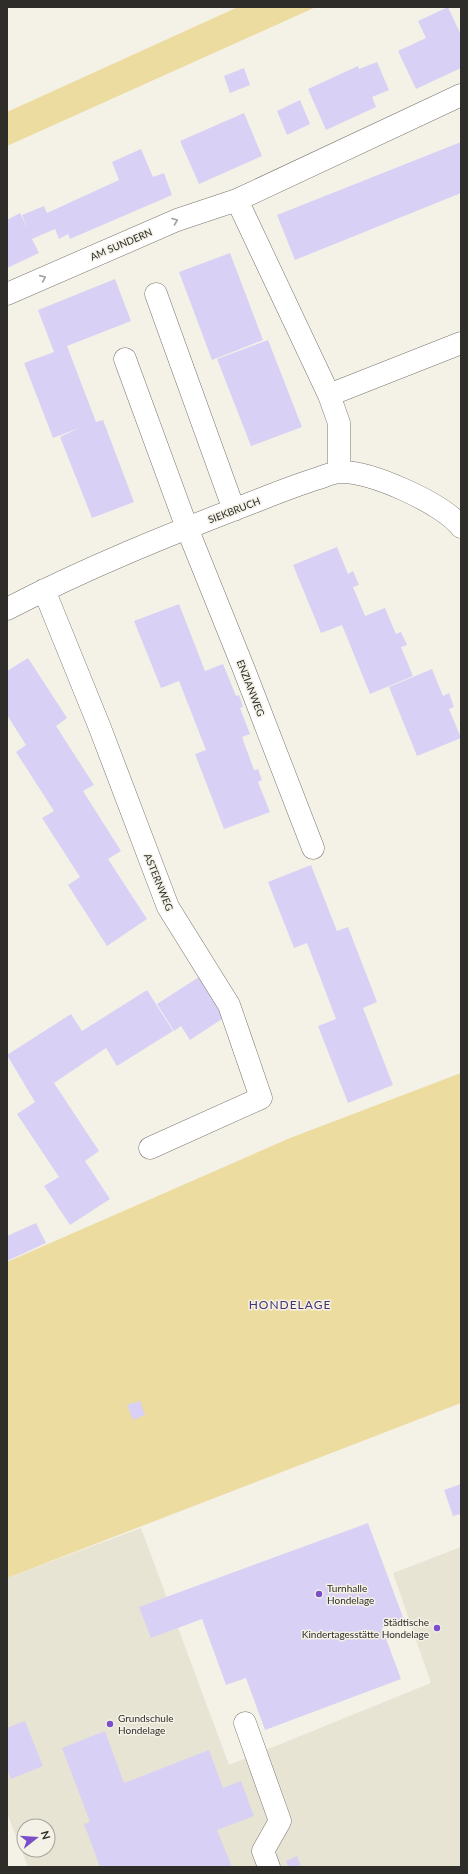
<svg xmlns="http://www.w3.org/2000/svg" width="468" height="1874" viewBox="0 0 468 1874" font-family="Lato,sans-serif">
<rect width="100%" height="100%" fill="#f4f1e7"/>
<!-- built -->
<path fill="#e8e4d3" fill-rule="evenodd" d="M 141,1528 L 229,1765 L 431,1683 L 393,1573 L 461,1547 L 461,1867 L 28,1867 L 7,1813 L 7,1578 ZM 24,1826 L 48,1826 L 48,1850 L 24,1850 Z"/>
<!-- green -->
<path fill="#eddca0" d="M 238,7 L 316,7 L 7,146 L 7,112 Z
M 461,1073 L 461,1403 L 7,1578 L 7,1262 L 290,1138 Z"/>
<!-- building -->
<path fill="#d9d1f5" d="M 448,7 L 461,35 L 461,68 L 416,89 L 398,51 L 426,38 L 418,21 Z
M 377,62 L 389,90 L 372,97 L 376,107 L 326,130 L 308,89 L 358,66 L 359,69 Z
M 244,68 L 250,85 L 230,93 L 224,76 Z
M 300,100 L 310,124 L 287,135 L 277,111 Z
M 244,113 L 262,156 L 199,184 L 180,141 Z
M 461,142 L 461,193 L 295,260 L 277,215 Z
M 141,149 L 153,177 L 164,173 L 172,195 L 70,239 L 68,234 L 59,239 L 55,229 L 32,239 L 39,253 L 7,268 L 7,220 L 20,213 L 28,229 L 22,215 L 44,206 L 47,213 L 119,180 L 112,162 Z
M 230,253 L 263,340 L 212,360 L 179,272 Z
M 115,279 L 131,321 L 67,346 L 96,422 L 103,420 L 134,502 L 92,518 L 60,437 L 79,428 L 53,438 L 24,363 L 54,352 L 38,310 Z
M 268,340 L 302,427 L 251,446 L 217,359 Z
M 337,547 L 348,574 L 353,571 L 359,585 L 353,587 L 365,616 L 385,608 L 396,634 L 401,632 L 407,645 L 401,647 L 413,676 L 370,694 L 342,625 L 321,633 L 293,565 Z
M 179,604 L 205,671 L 223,664 L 236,696 L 239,695 L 243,707 L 240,708 L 250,734 L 242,737 L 254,770 L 258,769 L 262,780 L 258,782 L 270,812 L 224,829 L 195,754 L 206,750 L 179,681 L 161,688 L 134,621 Z
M 28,658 L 67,718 L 56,726 L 94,785 L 83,791 L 121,851 L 108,859 L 147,919 L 107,946 L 68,885 L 80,877 L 42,818 L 54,811 L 16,752 L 26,745 L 7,715 L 7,671 Z
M 432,669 L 443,696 L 449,693 L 454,707 L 449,709 L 461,738 L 417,756 L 389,687 Z
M 311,865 L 337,931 L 348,927 L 377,1002 L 363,1008 L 393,1085 L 348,1103 L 318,1026 L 336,1019 L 307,943 L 294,948 L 268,882 Z
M 199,977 L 225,1017 L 190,1040 L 181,1026 L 174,1031 L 157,1004 Z
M 147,990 L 173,1031 L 117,1066 L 106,1048 L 54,1083 L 99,1151 L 85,1161 L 110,1199 L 70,1225 L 44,1186 L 59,1177 L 17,1114 L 35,1102 L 7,1055 L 71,1014 L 82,1031 Z
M 36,1223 L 46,1243 L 7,1261 L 7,1236 Z
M 140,1401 L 145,1415 L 133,1420 L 127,1405 Z
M 461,1484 L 461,1514 L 453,1516 L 444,1490 Z
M 368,1523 L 404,1620 L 382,1628 L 401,1679 L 265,1730 L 246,1678 L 226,1685 L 202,1619 L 151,1638 L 139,1607 Z
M 25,1721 L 43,1766 L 11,1779 L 7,1769 L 7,1728 Z
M 105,1731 L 124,1783 L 209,1750 L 223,1788 L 241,1781 L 254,1816 L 217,1830 L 232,1867 L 100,1867 L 84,1824 L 90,1822 L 62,1748 Z
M 297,1856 L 301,1866 L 288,1867 L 286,1861 Z"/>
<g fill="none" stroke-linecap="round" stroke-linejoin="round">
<defs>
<path id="minor" d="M 237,200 L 329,395 L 461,343
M 7,294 L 177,220 L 237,200 L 461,95
M 156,294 L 234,510
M 125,359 L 187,528 L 243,667 L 313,848
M 329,395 L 339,423 L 339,472
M 44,590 L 100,728 L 168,907 L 229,1005 L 261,1098 L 150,1148
M 7,609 C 86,568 168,535 251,503 C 274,494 296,485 319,478 C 326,476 333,472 340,472 C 369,470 444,504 461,527
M 245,1723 L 280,1821 L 263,1851 L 269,1867"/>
</defs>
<!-- minor casing -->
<use href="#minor" stroke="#79766e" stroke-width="23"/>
<!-- minor -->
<use href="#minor" stroke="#fff" stroke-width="22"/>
</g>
<!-- one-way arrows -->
<defs><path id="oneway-chevron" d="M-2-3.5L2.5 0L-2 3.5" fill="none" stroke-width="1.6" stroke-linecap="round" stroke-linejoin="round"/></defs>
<g stroke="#a1a09f">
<use href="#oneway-chevron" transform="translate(175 221) rotate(-21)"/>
<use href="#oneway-chevron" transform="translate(43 278) rotate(-24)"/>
</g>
<!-- markers -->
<g fill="#7b4fc8" stroke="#f4f1e7" stroke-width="1.5">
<circle cx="319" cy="1594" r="4"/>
<circle cx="437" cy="1628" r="4"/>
<circle cx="110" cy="1724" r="4"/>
</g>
<g text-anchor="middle" stroke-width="3" stroke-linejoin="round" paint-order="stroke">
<!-- street labels -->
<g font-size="10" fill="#2e2d29" stroke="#f4f1e7">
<text transform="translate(121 244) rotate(-23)" y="4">AM SUNDERN</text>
<text transform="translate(234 510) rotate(-21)" y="4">SIEKBRUCH</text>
<text transform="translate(251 688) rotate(69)" y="4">ENZIANWEG</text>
<text transform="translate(159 882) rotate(68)" y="4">ASTERNWEG</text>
</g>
<!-- poi labels -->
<g font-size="10" fill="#2e2d29" stroke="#f4f1e7" text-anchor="start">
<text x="327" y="1592">Turnhalle<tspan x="327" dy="12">Hondelage</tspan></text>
<text x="429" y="1626" text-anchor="end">Städtische<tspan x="429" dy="12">Kindertagesstätte Hondelage</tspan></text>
<text x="118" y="1722">Grundschule<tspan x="118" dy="12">Hondelage</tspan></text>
</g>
<!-- quarter labels -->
<g font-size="12" letter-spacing="1" fill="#47336f" stroke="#f4f1e7">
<text x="290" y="1309">HONDELAGE</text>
</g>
</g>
<!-- border -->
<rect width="468" height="1874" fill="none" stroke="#2e2d29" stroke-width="16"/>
<!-- north arrow -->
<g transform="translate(36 1838) rotate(73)"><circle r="19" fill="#f4f1e7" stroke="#a5a39b"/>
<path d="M0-3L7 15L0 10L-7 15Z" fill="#7b4fc8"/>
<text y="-6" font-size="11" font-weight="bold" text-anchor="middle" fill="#2e2d29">N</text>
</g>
</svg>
